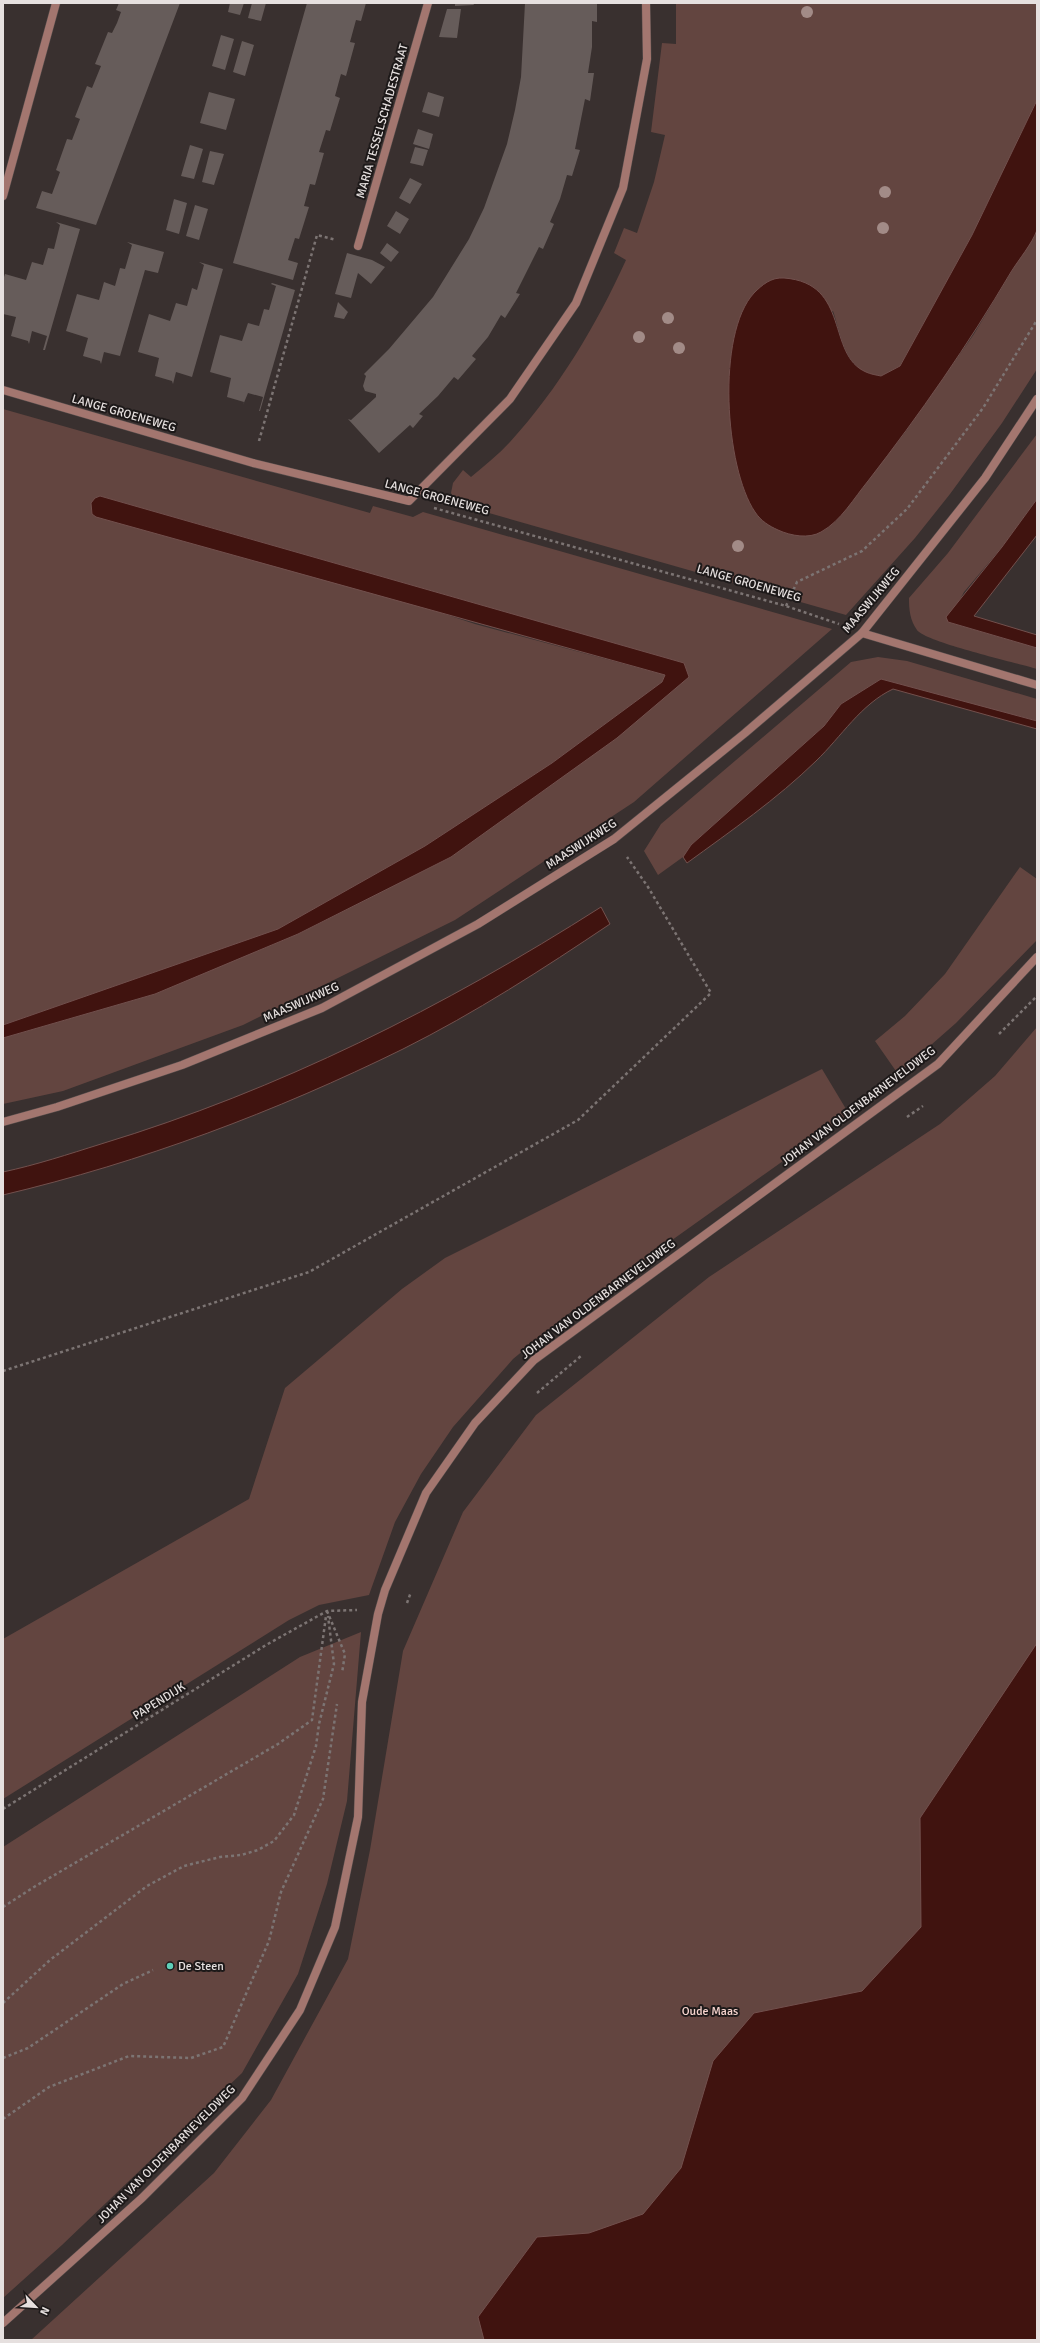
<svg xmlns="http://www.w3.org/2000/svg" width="1040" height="2343" viewBox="0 0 1040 2343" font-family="Signika,sans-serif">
<rect width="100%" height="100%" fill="#39302f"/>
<!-- green -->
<path fill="#634540" d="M 676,3 L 1037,3 L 1037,100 L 972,235 L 900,366 L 881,376 C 876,375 869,374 865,372 C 844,362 840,331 833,311 L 729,368 L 733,439 L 835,522 L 904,434 L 974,334 L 1037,229 L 1037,369 L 1002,423 L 950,494 L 915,538 L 846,615 L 468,507 L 455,501 L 451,493 L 453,483 L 463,470 L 471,477 C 484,466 498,455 510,442 C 559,388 596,326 626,260 L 614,253 L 624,228 L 637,233 L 654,182 L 665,135 L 651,132 L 662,43 L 676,44 Z
M 3,409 L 370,513 L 373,506 L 413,517 L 423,512 L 832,629 L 634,802 L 455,920 L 243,1025 L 63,1091 L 3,1104 L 3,1038 L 155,994 L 298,934 L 451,857 L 689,677 L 684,663 L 100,496 L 95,498 L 475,624 L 665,675 L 662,682 L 552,763 L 425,846 L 278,929 L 3,1025 Z
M 1037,434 L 1037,499 L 1002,547 L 964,592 L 948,622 L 1037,648 L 1037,669 C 1018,663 925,642 917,630 C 910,620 909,610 909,598 L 948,553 Z
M 878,657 L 907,661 L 1037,699 L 1037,721 L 881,679 L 841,704 L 824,726 L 691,845 L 683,857 L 658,875 L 644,851 L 661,824 L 851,662 Z
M 1020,867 L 1037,879 L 1037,940 L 956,1023 L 898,1074 L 875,1041 L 905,1016 L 945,974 Z
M 1037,1027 L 1037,2340 L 31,2340 L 214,2173 L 271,2100 L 348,1959 L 370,1850 L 403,1651 L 463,1512 L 536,1415 L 709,1277 L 940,1124 L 995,1076 Z
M 822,1069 L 849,1114 L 564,1317 L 513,1359 L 453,1427 L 421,1474 L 395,1522 L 369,1595 L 319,1605 L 289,1620 L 3,1799 L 3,1639 L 249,1499 L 285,1388 L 402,1289 L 445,1258 Z
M 361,1632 L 347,1801 L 327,1884 L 298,1974 L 242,2073 L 62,2245 L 3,2298 L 3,1847 L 300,1657 Z"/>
<!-- water -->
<path fill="#40130f" stroke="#72504d" d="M 1037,100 C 1037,132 1037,163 1037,195 C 1037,205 1039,220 1037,230 C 1032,244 1019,259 1011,272 C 968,345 920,414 868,481 C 854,498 841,521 821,532 C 809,539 791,536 778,530 C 769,526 761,521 755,512 C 725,468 716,334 754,293 C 762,285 771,277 784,278 C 851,283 826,355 866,372 C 870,374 876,375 881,376 L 900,366 L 972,235 Z
M 100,496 L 684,663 L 689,677 L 617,738 L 451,857 L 298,934 L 155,994 L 3,1038 L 3,1025 L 278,929 L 425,846 L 552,763 L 662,682 L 665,675 L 96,517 L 92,514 L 91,503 L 95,498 Z
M 1037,499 L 1037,535 L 974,616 L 1037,635 L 1037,648 L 948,622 L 946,617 L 1002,547 Z
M 881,679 L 1037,721 L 1037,729 L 893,689 C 861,704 841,737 816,761 C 777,799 731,831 687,863 L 683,857 L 691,845 L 824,726 L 841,704 Z
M 601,907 L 610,924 C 543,969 475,1013 403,1049 C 275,1112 142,1162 3,1195 L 3,1172 C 36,1165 69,1154 101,1144 C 279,1090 444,1007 601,907 Z
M 1037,1643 L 1037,2340 L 484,2340 L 478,2317 L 537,2237 L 589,2233 L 643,2214 L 681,2168 L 713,2061 L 754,2013 L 862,1991 L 921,1927 L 920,1818 Z"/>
<!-- building -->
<path fill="#665c5a" d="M 119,3 L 180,3 L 96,225 L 36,208 L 42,191 L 52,194 L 60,172 L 56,170 L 67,139 L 72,140 L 80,119 L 75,117 L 87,86 L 92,88 L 101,66 L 95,64 L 108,32 L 112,33 L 117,23 L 121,12 L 116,10 Z
M 230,3 L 244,3 L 240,15 L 228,12 Z
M 252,3 L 266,3 L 261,21 L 248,18 Z
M 307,3 L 366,3 L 361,21 L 356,20 L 350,42 L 355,43 L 346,76 L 341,74 L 335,96 L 340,98 L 330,131 L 326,130 L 319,152 L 324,153 L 315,185 L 310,184 L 304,206 L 309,207 L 299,239 L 295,238 L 288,260 L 298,263 L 293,280 L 233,263 Z
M 455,3 L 473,3 L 474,5 L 455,6 Z
M 525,3 L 597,3 L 597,22 L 592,21 L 592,47 L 588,73 L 594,73 L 590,101 L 585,99 L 575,149 L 580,150 L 572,176 L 567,175 L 560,199 L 550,222 L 554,224 L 543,249 L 539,247 L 516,293 L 520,294 L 505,318 L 501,315 L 488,337 L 472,356 L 476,359 L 458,380 L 454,377 L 438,396 L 419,414 L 423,416 L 413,428 L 410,425 L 379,453 L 348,419 L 351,420 L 376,397 L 376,394 L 365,391 L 363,386 L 366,376 L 364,374 L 389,349 L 433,297 L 469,239 L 484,208 L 507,144 L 515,110 L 521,77 Z
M 447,9 L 461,9 L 457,38 L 439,37 Z
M 221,35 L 234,39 L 225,70 L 212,66 Z
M 242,41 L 254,45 L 245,76 L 233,72 Z
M 209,92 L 235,99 L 226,130 L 200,123 Z
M 428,92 L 444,97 L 439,117 L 422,112 Z
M 418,129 L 433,134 L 429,149 L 413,144 Z
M 190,145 L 203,149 L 194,179 L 181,176 Z
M 415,147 L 428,150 L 423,166 L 410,163 Z
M 210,151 L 224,154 L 214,185 L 202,182 Z
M 410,178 L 422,184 L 410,204 L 399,198 Z
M 174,199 L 187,203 L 179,234 L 166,230 Z
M 195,205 L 208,209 L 199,240 L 186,236 Z
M 396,211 L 409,219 L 400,234 L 387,226 Z
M 56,222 L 80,229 L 45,350 L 43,350 L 47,336 L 32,331 L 29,344 L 28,341 L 11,336 L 16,317 L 3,314 L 3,280 L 5,274 L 26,280 L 32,262 L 43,265 L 48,248 L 54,249 L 60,225 Z
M 127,242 L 164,252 L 158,273 L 145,270 L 120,356 L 104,352 L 101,364 L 100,361 L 83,356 L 88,338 L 66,331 L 77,294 L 99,300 L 104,282 L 115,286 L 120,268 L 125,269 L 132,245 Z
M 387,243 L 399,252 L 391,262 L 380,253 Z
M 347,253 L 372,260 L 385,267 L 371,284 L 358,273 L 351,298 L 335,294 Z
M 199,262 L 223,269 L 192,377 L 176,372 L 173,384 L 172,381 L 155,376 L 159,358 L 138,352 L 149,314 L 170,321 L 176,303 L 187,306 L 192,288 L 197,290 L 204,265 Z
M 272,283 L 295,290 L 260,411 L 259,411 L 263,397 L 248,393 L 243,405 L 244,402 L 227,397 L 231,378 L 210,372 L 220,335 L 242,341 L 248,323 L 259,326 L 264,309 L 269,310 L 276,286 L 271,284 Z
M 338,302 L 348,312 L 344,319 L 334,317 Z"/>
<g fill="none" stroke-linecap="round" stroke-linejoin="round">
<defs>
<path id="lane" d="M 3,1122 L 57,1107 L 182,1065 L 322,1008 L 478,924 L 614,839 L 745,733 L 862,633"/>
<path id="street" d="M 3,196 L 56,3
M 358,246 L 428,3
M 3,390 L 253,463 L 409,501 L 510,399 L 576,303 L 623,188 L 647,59 L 646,3
M 1037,399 L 985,478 L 862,633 L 1037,685
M 3,2323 L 142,2198 L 242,2098 L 300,2010 L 335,1927 L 358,1817 L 362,1702 L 378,1614 L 385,1590 L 426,1493 L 475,1423 L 534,1360 L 938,1064 L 1037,957"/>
</defs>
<!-- lane casing -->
<use href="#lane" stroke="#554c4b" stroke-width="9"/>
<!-- street casing -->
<use href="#street" stroke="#554c4b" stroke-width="9"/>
<!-- path -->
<path stroke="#7c7473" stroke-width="2.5" stroke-dasharray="3 3" stroke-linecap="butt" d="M 259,441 L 317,235 L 336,240
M 434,508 L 786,606 L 839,624
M 786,606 L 797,582 L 862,551 L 907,509 L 983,408 L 1037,320
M 999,1034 L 1037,996
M 907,1117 L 923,1106
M 3,1371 L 309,1272 L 578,1120 L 711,993 L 648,887 L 627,857
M 537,1393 L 581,1356
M 407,1603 L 411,1592
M 327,1611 L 345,1654 L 342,1673
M 3,1809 L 266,1645 L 327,1611 L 357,1610
M 3,1907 L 34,1887 L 278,1744 L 312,1720 L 326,1616
M 3,2003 L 50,1960 L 147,1886 L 184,1866 L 220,1857 L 241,1855 L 258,1850 L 274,1841 L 294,1815 L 316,1746 L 319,1724 L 334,1664 L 328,1616
M 3,2058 L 28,2048 L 123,1984 L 153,1970
M 3,2119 L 49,2087 L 129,2056 L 191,2058 L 223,2047 L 269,1941 L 281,1892 L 323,1799 L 337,1704"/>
<!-- lane -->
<use href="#lane" stroke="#a3766f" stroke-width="8"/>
<!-- street -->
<use href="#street" stroke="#a3766f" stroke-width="8"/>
</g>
<!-- trees -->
<g fill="#a28b87">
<circle cx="807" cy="12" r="6"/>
<circle cx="885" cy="192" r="6"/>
<circle cx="883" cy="228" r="6"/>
<circle cx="668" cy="318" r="6"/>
<circle cx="639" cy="337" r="6"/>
<circle cx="679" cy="348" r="6"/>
<circle cx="738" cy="546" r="6"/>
</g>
<!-- markers -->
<circle fill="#5eceb8" stroke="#1d1919" stroke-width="1.5" cx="170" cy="1966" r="4"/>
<g text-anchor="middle" stroke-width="4" stroke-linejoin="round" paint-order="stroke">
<!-- street labels -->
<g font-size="12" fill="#e6e0df" stroke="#1d1919">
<text transform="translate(382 121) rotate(-74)" y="4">MARIA TESSELSCHADESTRAAT</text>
<text transform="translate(124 413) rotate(16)" y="4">LANGE GROENEWEG</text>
<text transform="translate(437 497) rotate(15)" y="4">LANGE GROENEWEG</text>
<text transform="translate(749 583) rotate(16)" y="4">LANGE GROENEWEG</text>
<text transform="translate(871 600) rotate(-50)" y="4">MAASWIJKWEG</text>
<text transform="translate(581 844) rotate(-33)" y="4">MAASWIJKWEG</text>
<text transform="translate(301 1002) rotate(-24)" y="4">MAASWIJKWEG</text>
<text transform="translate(858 1106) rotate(-37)" y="4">JOHAN VAN OLDENBARNEVELDWEG</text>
<text transform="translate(598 1299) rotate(-37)" y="4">JOHAN VAN OLDENBARNEVELDWEG</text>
<text transform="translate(159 1701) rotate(-32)" y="4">PAPENDIJK</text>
<text transform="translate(166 2154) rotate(-45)" y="4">JOHAN VAN OLDENBARNEVELDWEG</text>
</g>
<!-- poi labels -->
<g font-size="12" fill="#e6e0df" stroke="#1d1919" text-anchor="start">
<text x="178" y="1970">De Steen</text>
</g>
<!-- park labels -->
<g font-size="12" fill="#f8d5cf" stroke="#1d1919">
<text x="710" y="2015">Oude Maas</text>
</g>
</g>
<!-- border -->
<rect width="1040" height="2343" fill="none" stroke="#e6e0df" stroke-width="8"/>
<!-- north arrow -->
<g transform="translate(36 2307) rotate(115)" stroke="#1d1919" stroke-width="3" paint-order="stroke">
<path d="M0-3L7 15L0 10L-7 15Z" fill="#e6e0df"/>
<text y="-6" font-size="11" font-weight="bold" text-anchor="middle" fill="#e6e0df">N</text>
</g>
</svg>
